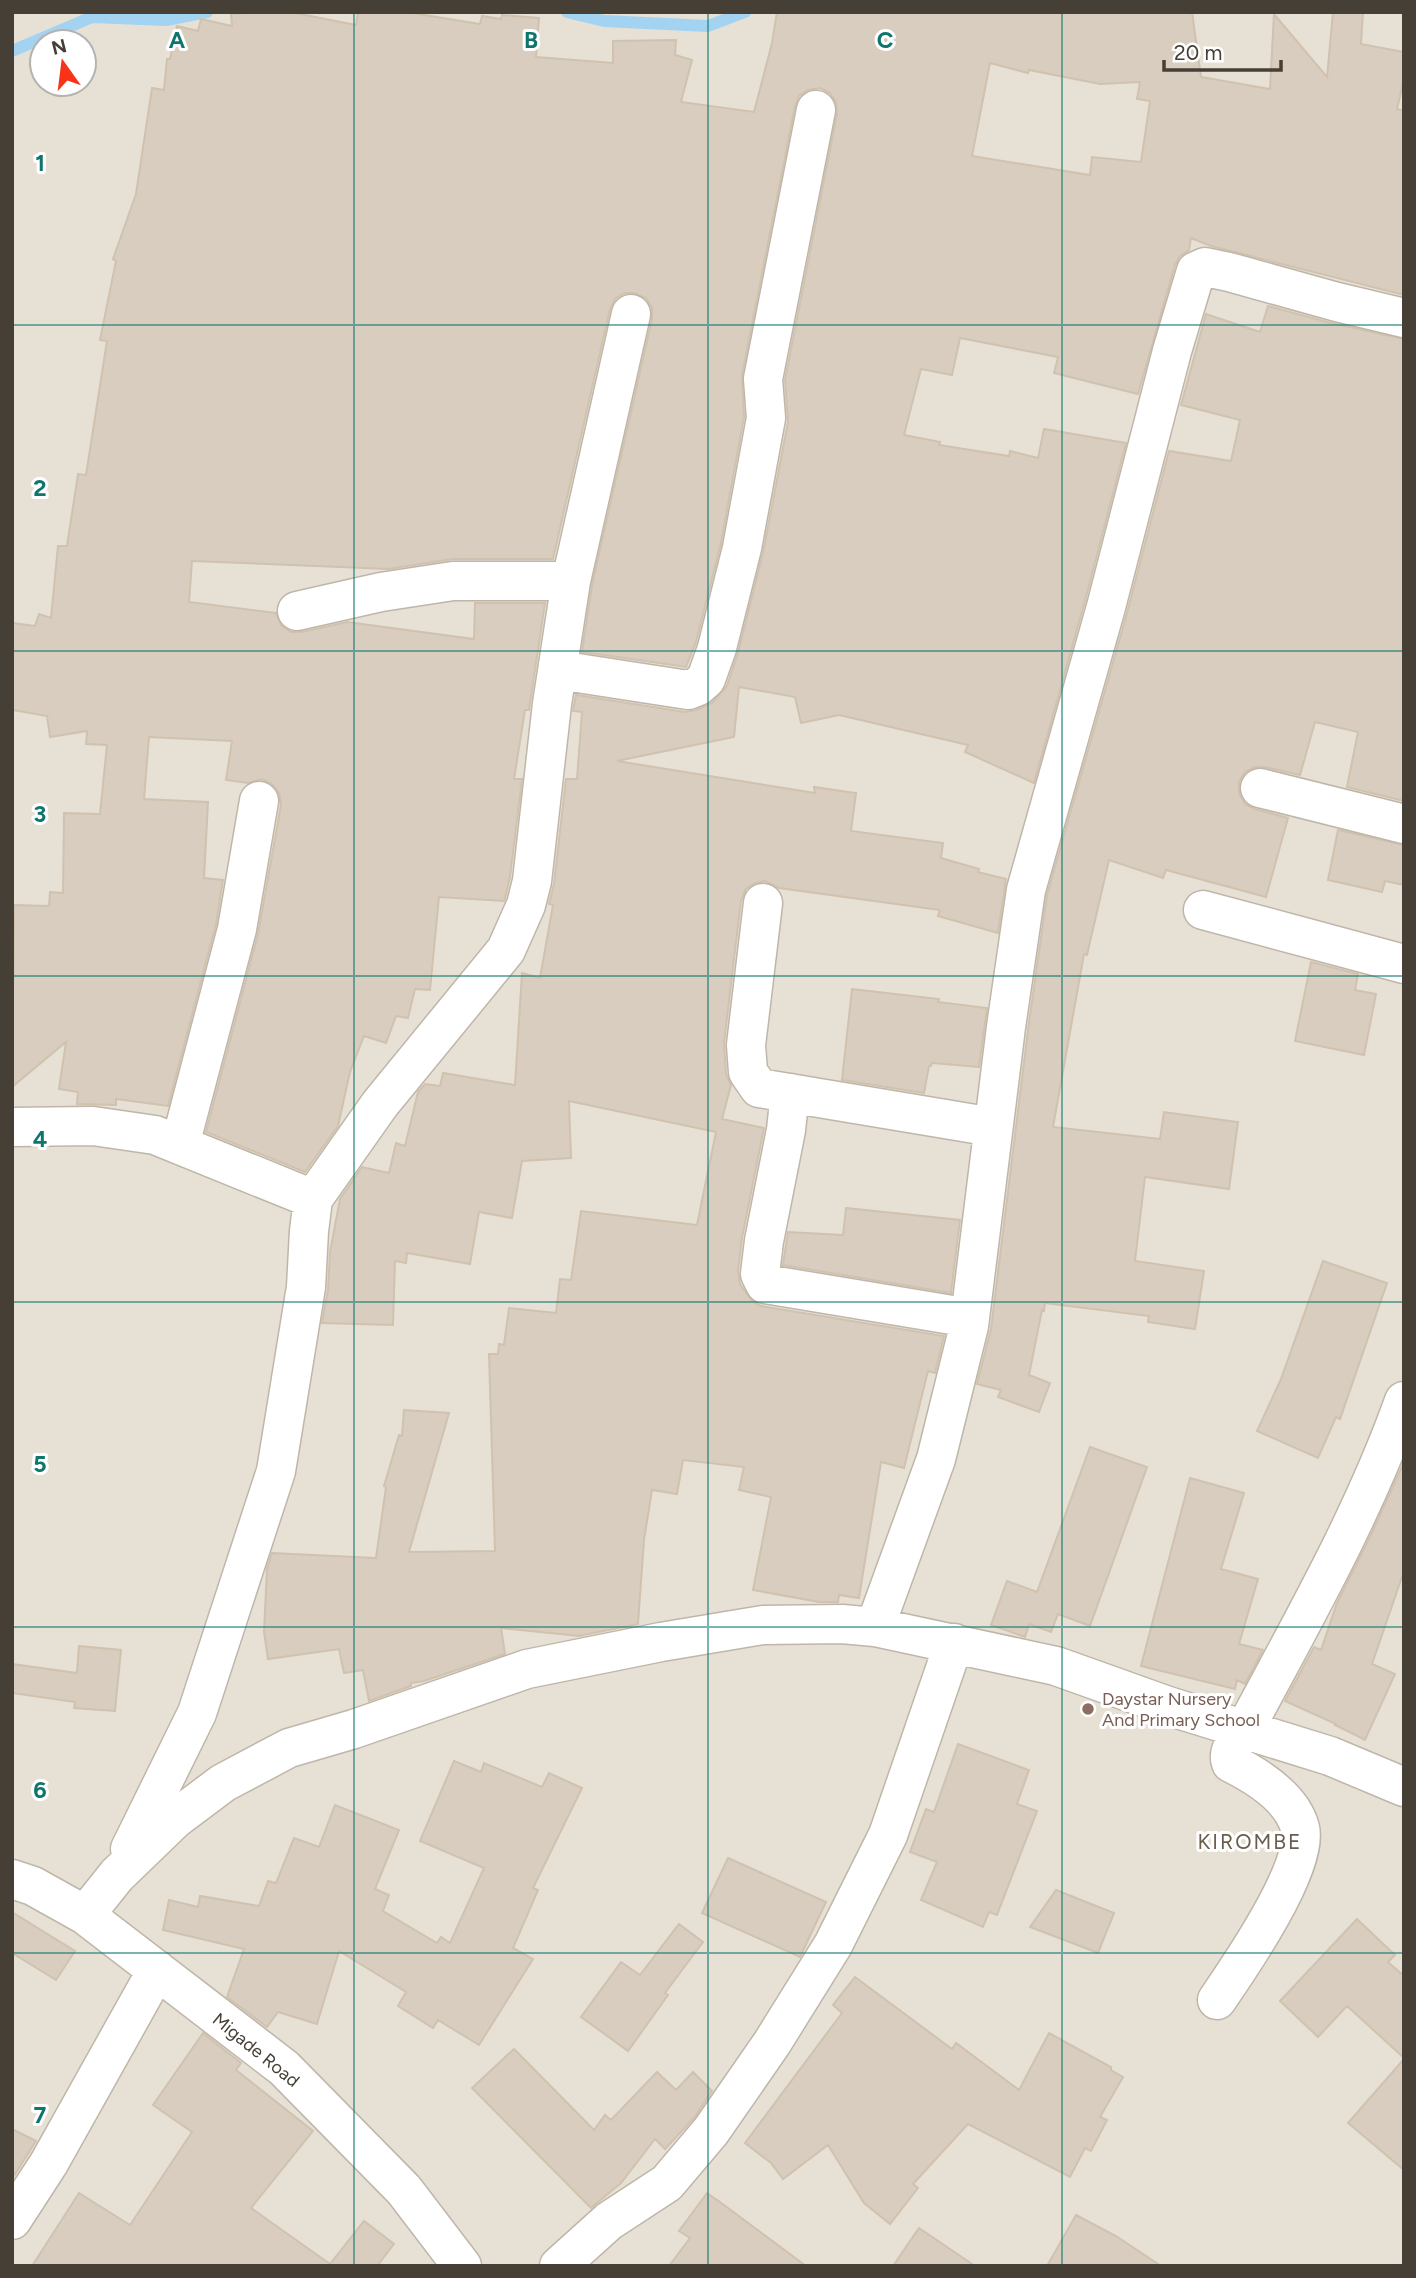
<svg xmlns="http://www.w3.org/2000/svg" width="1416" height="2278" viewBox="0 0 1416 2278" font-family="Figtree,sans-serif">
<rect width="100%" height="100%" fill="#f3efe7"/>
<!-- residential -->
<path fill="#e7e1d5" fill-rule="evenodd" d="M 12,12 L 1404,12 L 1404,2266 L 12,2266 ZM 42,42 L 84,42 L 84,84 L 42,84 Z"/>
<g fill="none" stroke-linecap="round" stroke-linejoin="round">
<!-- stream -->
<path stroke="#a3d3f0" stroke-width="12" d="M 567,12 L 604,21 L 708,26 L 745,12
M 12,51 L 92,17 L 166,20 L 207,12"/>
</g>
<!-- building -->
<path fill="#d8cdbf" stroke="#d0c2af" stroke-width="2" fill-rule="evenodd" d="M 259,12 L 290,12 L 356,25 L 358,12 L 406,12 L 480,24 L 482,16 L 501,19 L 502,15 L 539,18 L 536,57 L 613,63 L 613,41 L 676,40 L 675,55 L 692,60 L 681,102 L 754,112 L 772,43 L 777,12 L 1192,12 L 1201,77 L 1270,89 L 1274,14 L 1327,77 L 1333,12 L 1363,12 L 1361,44 L 1404,52 L 1404,79 L 1397,109 L 1404,111 L 1404,295 L 1211,246 L 1191,238 L 1189,250 L 1180,256 L 1175,265 L 1138,394 L 1054,373 L 1058,357 L 960,338 L 952,375 L 921,369 L 904,435 L 940,442 L 939,445 L 1009,456 L 1010,451 L 1038,458 L 1044,429 L 1126,443 L 1085,601 L 1034,783 L 965,752 L 968,745 L 839,715 L 801,723 L 795,697 L 739,687 L 734,737 L 617,761 L 815,793 L 814,787 L 856,793 L 851,831 L 943,843 L 941,858 L 979,869 L 978,872 L 1006,879 L 998,933 L 938,916 L 940,910 L 779,888 L 765,881 L 755,883 L 746,889 L 741,900 L 724,1043 L 726,1074 L 731,1085 L 722,1119 L 764,1128 L 742,1238 L 738,1271 L 740,1284 L 752,1301 L 761,1306 L 944,1336 L 935,1373 L 928,1371 L 904,1468 L 881,1462 L 859,1598 L 839,1595 L 838,1602 L 819,1602 L 753,1590 L 771,1497 L 739,1490 L 744,1467 L 683,1460 L 677,1494 L 652,1490 L 644,1540 L 638,1624 L 579,1636 L 501,1628 L 505,1654 L 424,1681 L 411,1683 L 411,1686 L 369,1701 L 363,1670 L 344,1673 L 339,1649 L 268,1659 L 264,1632 L 267,1569 L 272,1553 L 376,1558 L 386,1487 L 384,1486 L 399,1435 L 402,1436 L 404,1410 L 449,1413 L 409,1552 L 495,1551 L 489,1354 L 498,1354 L 499,1344 L 504,1345 L 509,1308 L 556,1313 L 560,1279 L 571,1280 L 581,1211 L 697,1225 L 716,1132 L 569,1101 L 571,1158 L 522,1161 L 512,1218 L 479,1212 L 470,1264 L 407,1253 L 406,1263 L 395,1261 L 393,1325 L 322,1323 L 328,1290 L 330,1252 L 340,1199 L 362,1167 L 389,1173 L 396,1143 L 405,1146 L 418,1092 L 425,1084 L 440,1086 L 443,1073 L 515,1085 L 522,973 L 540,978 L 553,905 L 549,904 L 554,884 L 566,779 L 577,779 L 582,712 L 573,711 L 576,695 L 685,712 L 696,710 L 712,703 L 727,686 L 738,653 L 763,553 L 788,422 L 785,380 L 837,114 L 836,102 L 830,93 L 820,88 L 808,90 L 799,96 L 795,106 L 742,375 L 744,417 L 721,543 L 696,642 L 686,667 L 582,652 L 592,585 L 652,319 L 652,308 L 646,298 L 635,293 L 624,293 L 615,299 L 610,309 L 553,559 L 453,559 L 388,569 L 192,561 L 189,602 L 276,613 L 281,625 L 291,632 L 302,632 L 347,622 L 474,639 L 475,603 L 545,603 L 529,710 L 525,710 L 514,779 L 522,779 L 510,877 L 505,898 L 504,901 L 439,897 L 430,990 L 415,989 L 408,1018 L 396,1016 L 386,1043 L 364,1036 L 350,1072 L 338,1126 L 305,1172 L 206,1132 L 258,934 L 281,805 L 279,793 L 272,784 L 262,779 L 248,783 L 226,780 L 232,741 L 149,737 L 144,799 L 208,802 L 204,878 L 223,880 L 216,924 L 168,1106 L 116,1099 L 116,1105 L 77,1104 L 78,1092 L 59,1089 L 66,1042 L 12,1087 L 14,905 L 49,906 L 50,892 L 63,893 L 64,813 L 100,814 L 107,745 L 86,744 L 87,731 L 50,737 L 47,716 L 12,710 L 12,623 L 35,626 L 39,614 L 51,618 L 58,546 L 67,546 L 78,474 L 86,475 L 107,341 L 100,340 L 116,261 L 113,259 L 136,194 L 152,88 L 164,90 L 167,59 L 170,59 L 177,26 L 198,31 L 201,19 L 232,26 L 231,14 ZM 990,63 L 1028,73 L 1029,70 L 1100,84 L 1140,82 L 1137,99 L 1150,101 L 1141,162 L 1092,157 L 1090,175 L 972,156 Z
M 1268,306 L 1331,323 L 1404,339 L 1404,801 L 1347,787 L 1358,732 L 1315,722 L 1300,775 L 1265,767 L 1255,767 L 1245,772 L 1239,782 L 1239,793 L 1245,804 L 1255,809 L 1288,818 L 1266,897 L 1166,870 L 1163,878 L 1109,860 L 1087,955 L 1084,954 L 1053,1127 L 1160,1139 L 1164,1112 L 1238,1122 L 1229,1189 L 1145,1177 L 1135,1261 L 1204,1271 L 1195,1329 L 1148,1322 L 1149,1316 L 1045,1303 L 1044,1311 L 1042,1310 L 1029,1375 L 1050,1383 L 1039,1412 L 998,1397 L 1001,1390 L 977,1384 L 991,1329 L 1028,1030 L 1047,895 L 1127,613 L 1169,451 L 1231,461 L 1240,420 L 1181,405 L 1206,314 L 1260,332 Z
M 1338,830 L 1404,845 L 1404,885 L 1385,881 L 1382,892 L 1328,880 Z
M 1311,962 L 1358,974 L 1355,990 L 1376,994 L 1364,1055 L 1295,1041 Z
M 852,989 L 939,999 L 938,1002 L 987,1008 L 979,1067 L 932,1063 L 931,1066 L 929,1066 L 924,1093 L 842,1080 Z
M 846,1208 L 960,1220 L 951,1293 L 783,1265 L 788,1232 L 843,1235 Z
M 1323,1261 L 1387,1283 L 1340,1419 L 1336,1417 L 1318,1458 L 1257,1431 L 1281,1379 Z
M 1090,1447 L 1147,1467 L 1090,1626 L 1058,1614 L 1051,1632 L 1029,1624 L 1025,1637 L 991,1625 L 1007,1581 L 1037,1592 Z
M 1404,1462 L 1404,1571 L 1372,1664 L 1395,1674 L 1365,1740 L 1335,1725 L 1336,1724 L 1285,1701 L 1314,1647 L 1321,1650 L 1337,1603 L 1370,1537 Z
M 1190,1478 L 1244,1493 L 1221,1569 L 1258,1579 L 1239,1644 L 1263,1650 L 1245,1684 L 1237,1680 L 1235,1689 L 1141,1666 Z
M 79,1646 L 121,1650 L 115,1711 L 74,1708 L 75,1702 L 12,1693 L 12,1664 L 77,1673 Z
M 958,1744 L 1029,1770 L 1017,1804 L 1037,1811 L 997,1915 L 989,1912 L 983,1927 L 921,1900 L 937,1862 L 910,1852 L 926,1809 L 934,1812 Z
M 454,1761 L 481,1772 L 484,1763 L 542,1787 L 549,1773 L 582,1788 L 533,1888 L 538,1890 L 513,1948 L 533,1959 L 479,2045 L 438,2020 L 433,2028 L 398,2006 L 406,1992 L 339,1951 L 317,2024 L 278,2012 L 267,2027 L 227,1997 L 244,1949 L 163,1930 L 169,1900 L 198,1907 L 200,1896 L 259,1906 L 268,1881 L 276,1883 L 294,1838 L 319,1847 L 335,1805 L 399,1830 L 375,1889 L 389,1895 L 383,1911 L 437,1943 L 441,1937 L 450,1943 L 484,1868 L 420,1841 Z
M 728,1858 L 826,1902 L 800,1957 L 702,1913 Z
M 1056,1890 L 1114,1913 L 1098,1953 L 1030,1927 Z
M 12,1912 L 75,1951 L 56,1980 L 12,1953 Z
M 1357,1919 L 1395,1955 L 1388,1962 L 1404,1976 L 1404,2058 L 1347,2006 L 1318,2037 L 1280,2001 Z
M 679,1924 L 703,1942 L 665,1993 L 668,1995 L 628,2051 L 581,2017 L 621,1962 L 640,1975 Z
M 855,1977 L 952,2049 L 956,2043 L 1019,2090 L 1049,2033 L 1111,2067 L 1111,2070 L 1123,2077 L 1100,2117 L 1107,2120 L 1091,2151 L 1085,2148 L 1070,2177 L 968,2124 L 913,2184 L 918,2188 L 890,2224 L 864,2203 L 828,2145 L 783,2179 L 771,2163 L 745,2143 L 842,2013 L 833,2005 Z
M 203,2033 L 241,2063 L 236,2070 L 313,2131 L 251,2208 L 330,2264 L 364,2221 L 394,2244 L 377,2266 L 32,2266 L 79,2193 L 130,2225 L 192,2132 L 153,2105 Z
M 514,2049 L 594,2130 L 605,2115 L 611,2120 L 657,2072 L 676,2090 L 693,2072 L 712,2091 L 694,2118 L 665,2149 L 655,2139 L 621,2183 L 591,2208 L 472,2088 Z
M 1404,2059 L 1404,2170 L 1348,2123 Z
M 12,2129 L 36,2141 L 12,2179 Z
M 707,2193 L 720,2202 L 806,2266 L 669,2266 L 690,2238 L 679,2231 Z
M 1076,2215 L 1116,2236 L 1161,2266 L 1047,2266 Z
M 919,2228 L 975,2266 L 893,2266 Z"/>
<g fill="none" stroke-linecap="round" stroke-linejoin="round">
<defs>
<path id="minor" d="M 297,611 L 381,592 L 453,581 L 571,581
M 558,670 L 688,690 L 698,686 L 706,679 L 717,648 L 742,548 L 766,418 L 763,379 L 816,110
M 1260,788 L 1404,824
M 763,903 L 746,1045 L 748,1072 L 759,1088 L 993,1127
M 1203,910 L 1404,964
M 790,1093 L 786,1130 L 764,1241 L 760,1274 L 765,1284 L 970,1318
M 12,1127 L 93,1126 L 155,1135 L 313,1199 L 309,1231 L 306,1287 L 276,1471 L 197,1713 L 130,1849
M 180,1145 L 237,929 L 259,801
M 313,1199 L 380,1104 L 506,950 L 526,905 L 532,881 L 552,704 L 571,581 L 631,314
M 875,1627 L 936,1459 L 969,1326 L 1006,1027 L 1026,890 L 1106,607 L 1172,351 L 1196,271 L 1205,267 L 1229,272 L 1337,302 L 1404,318
M 12,1879 L 33,1886 L 85,1915 L 284,2068 L 404,2190 L 462,2266
M 85,1915 L 117,1875 L 175,1819 L 223,1783 L 289,1748 L 354,1729 L 527,1669 L 661,1642 L 763,1625 L 842,1624 L 875,1627 L 1056,1666 L 1168,1706 L 1330,1756 L 1404,1787
M 1217,2000 C 1239,1968 1310,1865 1300,1828 C 1292,1798 1257,1776 1231,1763 C 1226,1750 1238,1740 1245,1729 C 1302,1622 1363,1516 1404,1401
M 12,2220 L 49,2163 L 157,1970
M 559,2266 L 609,2221 L 667,2183 L 711,2131 L 772,2043 L 833,1945 L 888,1835 L 954,1643"/>
</defs>
<!-- minor casing -->
<use href="#minor" stroke="#bfb6a9" stroke-width="41"/>
<!-- minor -->
<use href="#minor" stroke="#fff" stroke-width="38"/>
</g>
<!-- grid -->
<path fill="none" stroke="#0f766e" stroke-width="2" stroke-opacity="0.55" d="M 354,12 L 354,2266M 708,12 L 708,2266M 1062,12 L 1062,2266M 12,325 L 1404,325M 12,651 L 1404,651M 12,976 L 1404,976M 12,1302 L 1404,1302M 12,1627 L 1404,1627M 12,1953 L 1404,1953"/>
<!-- markers -->
<circle fill="#8d6e63" stroke="#fff" stroke-width="2.5" cx="1088" cy="1709" r="7"/>
<g text-anchor="middle" stroke-width="6" stroke-linejoin="round" paint-order="stroke">
<!-- education labels -->
<g font-size="18" fill="#785e54" stroke="#fff" text-anchor="start">
<text x="1102" y="1705">Daystar Nursery<tspan x="1102" dy="21">And Primary School</tspan></text>
</g>
<!-- street labels -->
<g font-size="18" fill="#463f36" stroke="#fff">
<text transform="translate(256 2050) rotate(39)" y="6">Migade Road</text>
</g>
<!-- quarter labels -->
<g font-size="21" letter-spacing="2" fill="#695d4d" stroke="#fff">
<text x="1250" y="1849">KIROMBE</text>
</g>
</g>
<g font-size="23" text-anchor="middle" font-weight="bold" fill="#0f766e" stroke="#fff" stroke-width="6" stroke-linejoin="round" paint-order="stroke">
<text x="177" y="48">A</text>
<text x="531" y="48">B</text>
<text x="885" y="48">C</text>
<text x="40" y="171">1</text>
<text x="40" y="496">2</text>
<text x="40" y="822">3</text>
<text x="40" y="1147">4</text>
<text x="40" y="1472">5</text>
<text x="40" y="1798">6</text>
<text x="40" y="2123">7</text>
</g>
<!-- border -->
<rect width="1416" height="2278" fill="none" stroke="#463f36" stroke-width="28"/>
<!-- north arrow -->
<g transform="translate(63 63) rotate(346)"><circle r="33" fill="#ffffff" stroke="#b5b2af" stroke-width="2"/>
<path d="M0-5L12 26L0 18L-12 26Z" fill="#f93318"/>
<text y="-10" font-size="19" font-weight="bold" text-anchor="middle" fill="#463f36">N</text>
</g>
<!-- scale -->
<path d="M1164 60v10h117v-10" fill="none" stroke="#463f36" stroke-width="3.5"/>
<text x="1174" y="60" font-size="21" fill="#463f36" stroke="#ffffff" stroke-width="5" paint-order="stroke">20 m</text>
</svg>
